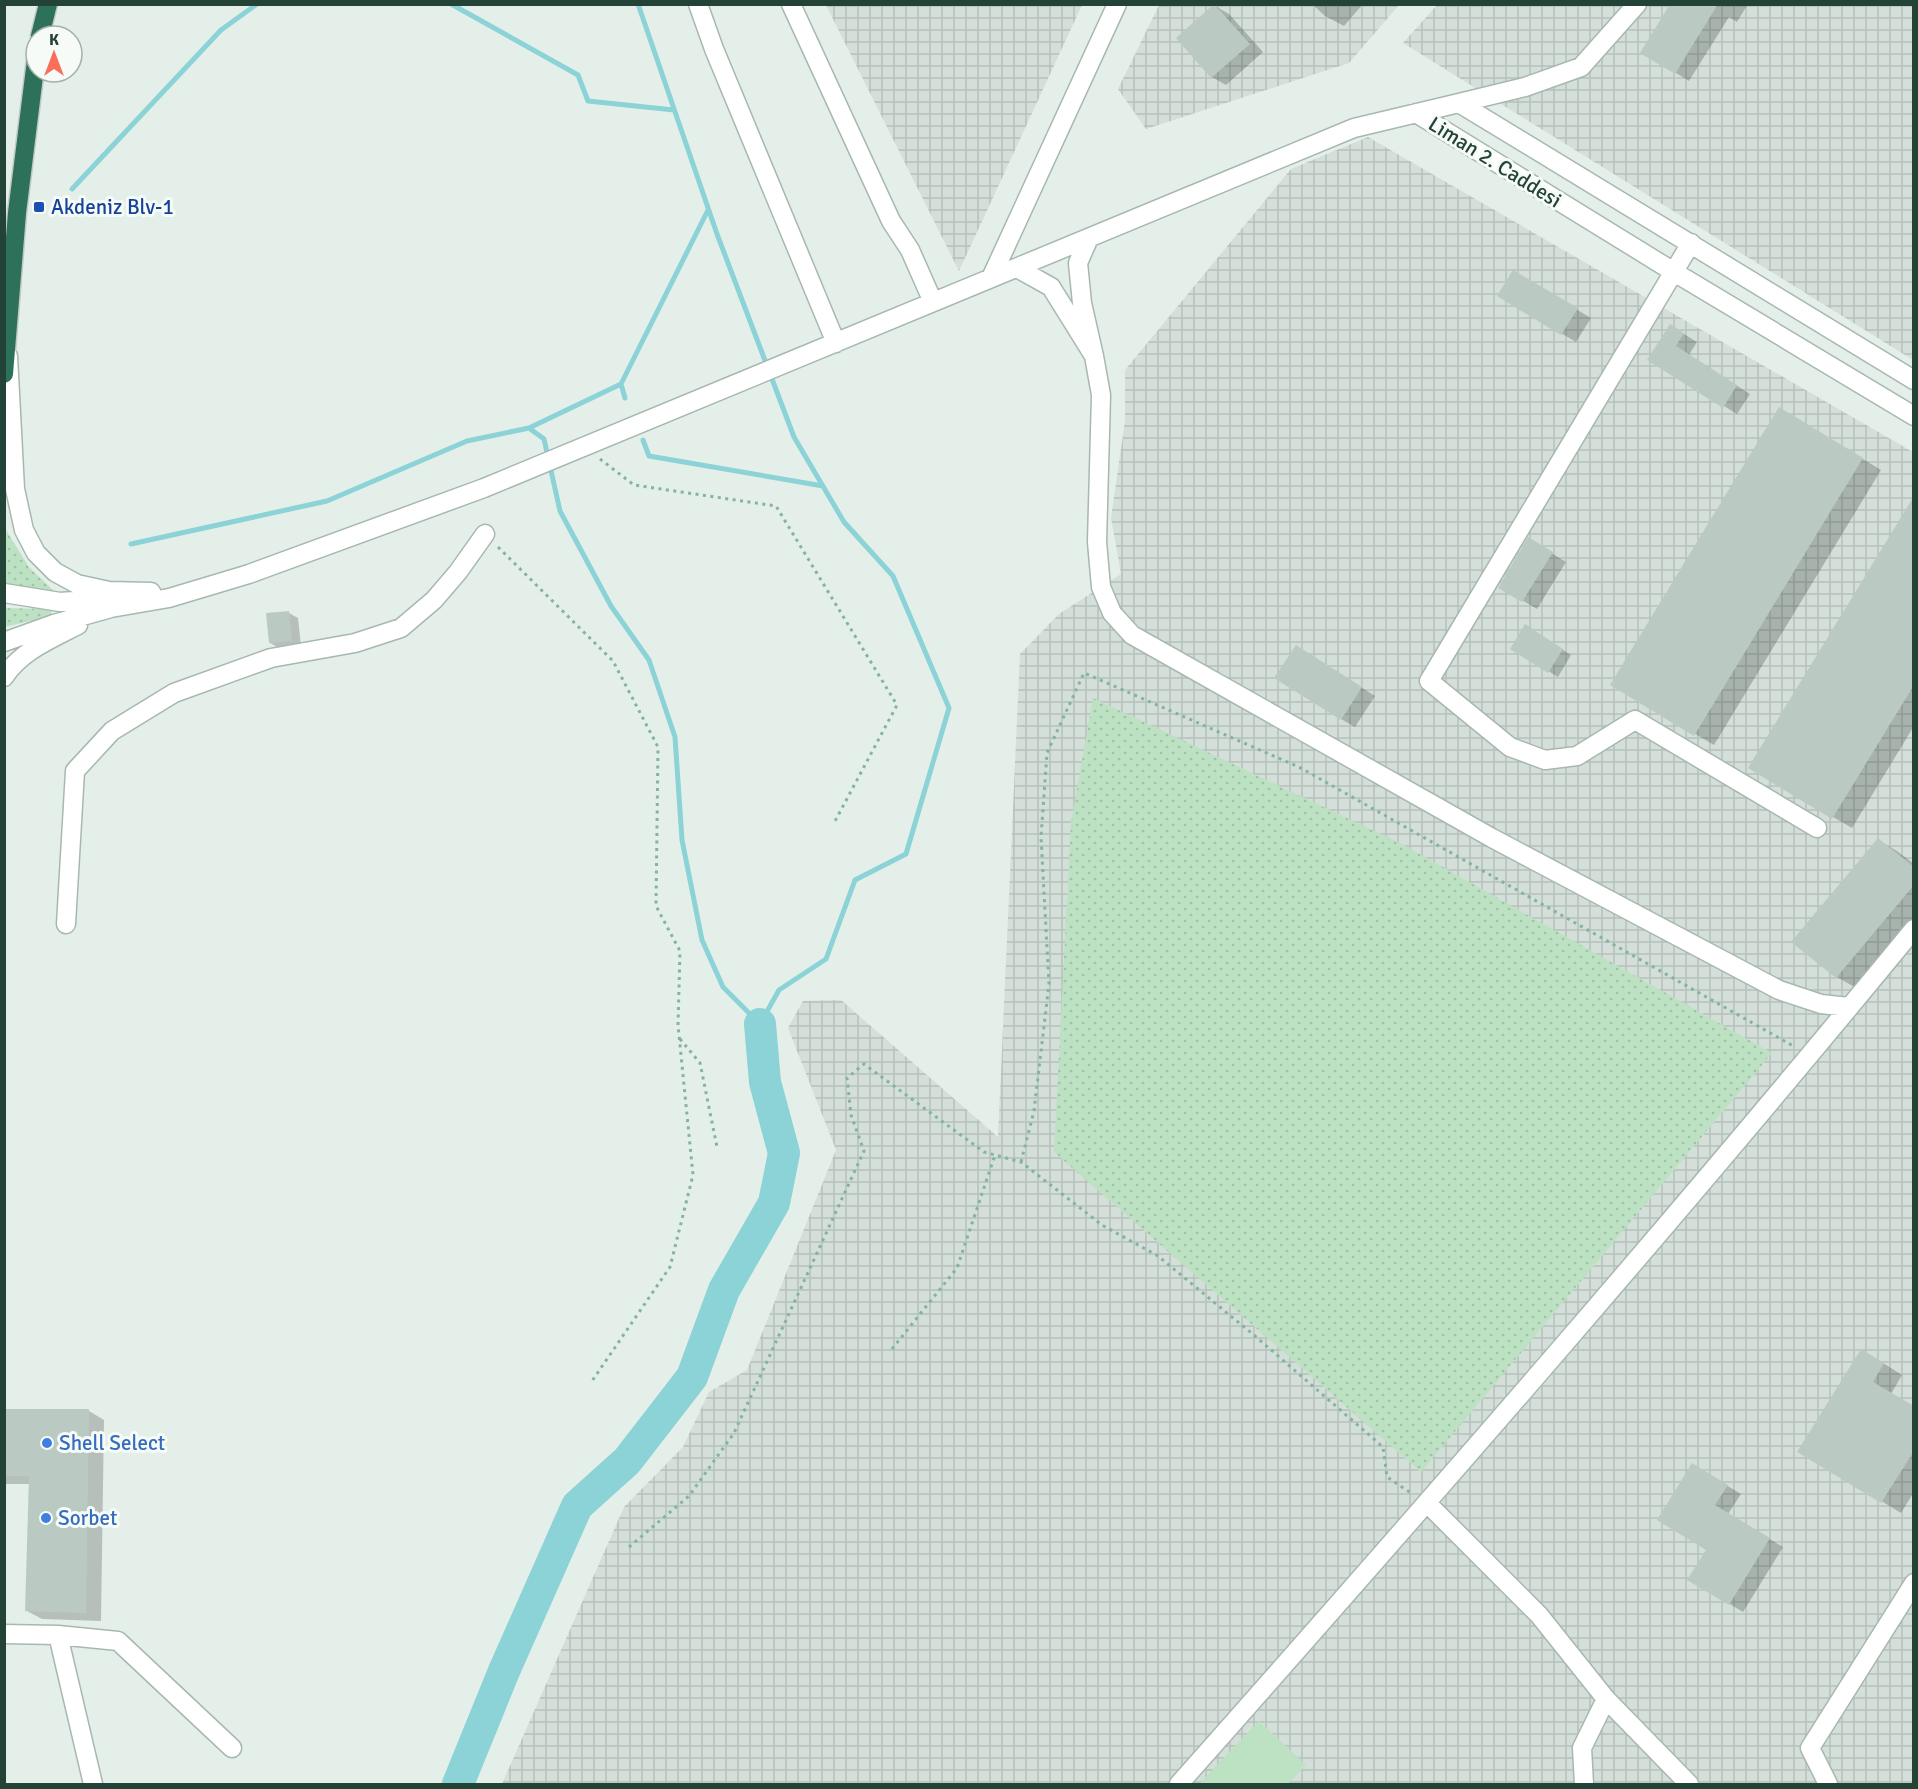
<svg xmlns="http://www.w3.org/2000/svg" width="1918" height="1789" viewBox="0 0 1918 1789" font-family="Signika,sans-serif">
<defs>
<pattern id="industrial-grid" width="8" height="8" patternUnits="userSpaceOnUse" patternTransform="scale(1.5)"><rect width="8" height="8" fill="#d3dfd8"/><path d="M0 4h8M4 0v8" fill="none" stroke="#b5c1ba"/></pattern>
<pattern id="grass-dots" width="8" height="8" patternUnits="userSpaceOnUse" patternTransform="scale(1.5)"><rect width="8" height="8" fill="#bde1c3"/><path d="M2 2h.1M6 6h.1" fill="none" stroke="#a2c2a8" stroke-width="1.8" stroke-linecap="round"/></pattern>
</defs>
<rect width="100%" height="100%" fill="#e5efea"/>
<!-- industrial -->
<path fill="url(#industrial-grid)" d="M 826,5 L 1082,5 L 959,271 Z
M 1159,5 L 1399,5 L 1349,63 L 1146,129 L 1118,89 Z
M 1437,5 L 1913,5 L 1913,360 L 1403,43 Z
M 1368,137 L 1913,452 L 1913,1784 L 502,1784 L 624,1507 L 683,1447 L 709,1392 L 747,1370 L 836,1150 L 788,1028 L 803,1001 L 841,1000 L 998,1137 L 1020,654 L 1059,614 L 1121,574 L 1111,518 L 1125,421 L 1125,370 L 1291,169 Z"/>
<!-- grass -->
<path fill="url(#grass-dots)" d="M 6,530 L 29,567 L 55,592 L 5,586 Z
M 4,608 L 52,609 L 51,616 L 5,627 Z
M 1093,698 L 1402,844 L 1772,1053 L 1421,1472 L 1054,1152 L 1071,823 Z"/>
<!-- pitch -->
<path fill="#bde1c3" d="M 1259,1721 L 1306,1765 L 1288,1784 L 1199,1784 Z"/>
<!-- shadow -->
<path fill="#0003" d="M 1312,4 L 1363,4 L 1344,26 L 1325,16 Z
M 1672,4 L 1748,4 L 1737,22 L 1729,17 L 1689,81 L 1642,52 Z
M 1215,6 L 1229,14 L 1263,52 L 1226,85 L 1212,77 L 1178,38 Z
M 1514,272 L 1591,318 L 1576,342 L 1499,296 Z
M 1671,326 L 1697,342 L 1689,355 L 1750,394 L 1737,414 L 1649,360 Z
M 1799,420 L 1881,470 L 1714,745 L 1612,685 Z
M 1914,498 L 1914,726 L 1852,828 L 1833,817 Z
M 1529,539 L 1566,562 L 1537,609 L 1500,587 Z
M 289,613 L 298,618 L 301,646 L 279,648 L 270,643 Z
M 1535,632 L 1571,655 L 1558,677 L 1512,649 Z
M 1310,655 L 1375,696 L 1355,727 L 1341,719 Z
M 1878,840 L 1897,851 L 1914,864 L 1914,918 L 1856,988 L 1837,977 Z
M 1880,1361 L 1902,1375 L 1891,1394 L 1914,1407 L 1914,1492 L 1901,1513 L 1799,1451 Z
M 4,1411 L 89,1411 L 104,1420 L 101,1621 L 42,1619 L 27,1611 L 30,1484 L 4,1484 Z
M 1706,1473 L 1741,1494 L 1728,1514 L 1783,1547 L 1743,1612 L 1689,1579 L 1708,1549 Z"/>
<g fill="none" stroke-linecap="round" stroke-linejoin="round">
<!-- stream -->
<path stroke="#8bd3d6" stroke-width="5" d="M 451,4 L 578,75 L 588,101 L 674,110
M 72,189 L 221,30 L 257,4
M 625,398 L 621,384 L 708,210
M 529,428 L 621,384
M 643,440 L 649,456 L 823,486
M 131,544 L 327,501 L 467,441 L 529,428 L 544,439 L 560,511 L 611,606 L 649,660 L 675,737 L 682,840 L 702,940 L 723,987 L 760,1024 L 779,990 L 826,959 L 855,880 L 906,854 L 949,708 L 893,576 L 844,522 L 794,437 L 717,234 L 638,4"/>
<!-- river -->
<path stroke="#8bd3d6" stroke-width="32" d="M 458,1784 L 504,1671 L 577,1506 L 627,1461 L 692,1377 L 724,1290 L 774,1203 L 784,1153 L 765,1082 L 760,1024"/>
</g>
<!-- building -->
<path fill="#bacac2" d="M 1214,4 L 1250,44 L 1211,78 L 1176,38 Z
M 1670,4 L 1718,4 L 1675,74 L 1640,53 Z
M 1513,270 L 1578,308 L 1561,335 L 1497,296 Z
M 1670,324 L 1684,333 L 1676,346 L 1737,385 L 1723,408 L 1647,360 Z
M 1779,407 L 1863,458 L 1694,736 L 1610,685 Z
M 1914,496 L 1914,685 L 1832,819 L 1748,768 Z
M 1528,537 L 1553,552 L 1522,602 L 1498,588 Z
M 289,611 L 292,641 L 269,643 L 266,613 Z
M 1525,624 L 1563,649 L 1548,673 L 1510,649 Z
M 1296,645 L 1362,687 L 1341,720 L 1274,678 Z
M 1878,838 L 1914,867 L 1914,885 L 1836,978 L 1791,942 Z
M 1861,1349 L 1884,1363 L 1873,1382 L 1914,1406 L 1914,1451 L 1881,1503 L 1797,1452 Z
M 4,1409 L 89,1409 L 86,1613 L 25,1611 L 29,1476 L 4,1476 Z
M 1692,1463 L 1728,1485 L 1715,1505 L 1770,1538 L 1729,1605 L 1687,1580 L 1706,1550 L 1657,1520 Z"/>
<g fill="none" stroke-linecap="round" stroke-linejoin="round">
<defs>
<path id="minor" d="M 698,4 L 714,49 L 836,343
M 791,4 L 891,221 L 910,250 L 933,302
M 1459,103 L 1525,87 L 1581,67 L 1637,4
M 1416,113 L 1674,272 L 1914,416
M 1691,243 L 1429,681 L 1510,747 L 1545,760 L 1577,756 L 1635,720 L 1817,828
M 1017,268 L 1051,287 L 1094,356 L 1082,303 L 1078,263 L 1089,238
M 991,278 L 1117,4
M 8,356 L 15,489 L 24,530 L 36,553 L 55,572 L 77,584 L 109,591 L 151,592
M 1094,356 L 1101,395 L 1097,542 L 1101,587 L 1112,613 L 1132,635 L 1492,838 L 1779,990 L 1821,1004 L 1849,1007
M 4,593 L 60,602 L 114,598
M 4,642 L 54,624 L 111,608 L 169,598 L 249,574 L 484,488 L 1354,128 L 1459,103 L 1914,380
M 4,677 C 21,651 51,639 78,625
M 66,924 L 75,771 L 112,731 L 174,693 L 271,658 L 355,643 L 401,628 L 434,600 L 458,572 L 485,534
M 1427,1503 L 1539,1615 L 1606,1699 L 1689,1784
M 4,1634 L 58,1635 L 93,1784
M 58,1635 L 118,1641 L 232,1748
M 1179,1784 C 1428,1503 1675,1220 1914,929
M 1584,1784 L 1582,1748 L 1606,1699
M 1828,1784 L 1810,1748 L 1914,1583"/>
<path id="highway" d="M 40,36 L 48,4
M 4,374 L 17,213 L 36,60"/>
</defs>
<!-- minor casing -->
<use href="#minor" stroke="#a7b8b0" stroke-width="21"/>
<!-- highway casing -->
<use href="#highway" stroke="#c1cac7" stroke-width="21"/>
<!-- path -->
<path stroke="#84b4a0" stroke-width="3" stroke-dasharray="3 4.5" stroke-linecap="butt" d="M 600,459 L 634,485 L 776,506 L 897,705 L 834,823
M 498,547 L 613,661 L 658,747 L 656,906 L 680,951 L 678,1025 L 693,1175 L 670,1267 L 592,1381
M 680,1039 L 700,1063 L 717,1147
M 1021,1162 L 1034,1111 L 1049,984 L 1041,837 L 1047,753 L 1084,673 L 1299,767 L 1795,1047
M 892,1349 L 957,1268 L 995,1155
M 629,1547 L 689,1496 L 734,1433 L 864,1151 L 851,1115 L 847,1078 L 864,1064 L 984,1152 L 1021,1162 L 1102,1225 L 1158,1256 L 1255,1336 L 1383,1447 L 1387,1477 L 1411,1493"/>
<!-- minor -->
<use href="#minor" stroke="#fff" stroke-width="18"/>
<!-- highway -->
<use href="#highway" stroke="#2d715b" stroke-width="18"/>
</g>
<!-- markers -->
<rect fill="#1a4fb4" stroke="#f6fbf8" stroke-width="2" x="33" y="201" width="12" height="12" rx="3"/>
<g fill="#3f7fe0" stroke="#f6fbf8" stroke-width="2">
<circle cx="47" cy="1443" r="6"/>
<circle cx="46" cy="1518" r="6"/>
</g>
<g text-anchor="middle" stroke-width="6" stroke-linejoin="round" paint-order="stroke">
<!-- street labels -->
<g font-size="21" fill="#234336" stroke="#f6fbf8">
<text transform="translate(1495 162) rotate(32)" y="7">Liman 2. Caddesi</text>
</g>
<!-- transit labels -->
<g font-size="21" fill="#164399" stroke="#f6fbf8" text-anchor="start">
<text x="51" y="214">Akdeniz Blv-1</text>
</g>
<!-- shop labels -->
<g font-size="21" fill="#366cbe" stroke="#f6fbf8" text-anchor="start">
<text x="59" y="1450">Shell Select</text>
<text x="58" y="1525">Sorbet</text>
</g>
</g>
<!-- border -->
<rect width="1918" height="1789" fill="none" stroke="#234336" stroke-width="12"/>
<!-- north arrow -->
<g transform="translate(54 54)"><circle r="28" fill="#f6fbf8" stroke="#a2b1aa" stroke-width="1.5"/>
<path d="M0-4.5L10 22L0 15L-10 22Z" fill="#f96e59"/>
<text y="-9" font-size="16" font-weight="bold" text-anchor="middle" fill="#234336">K</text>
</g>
</svg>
